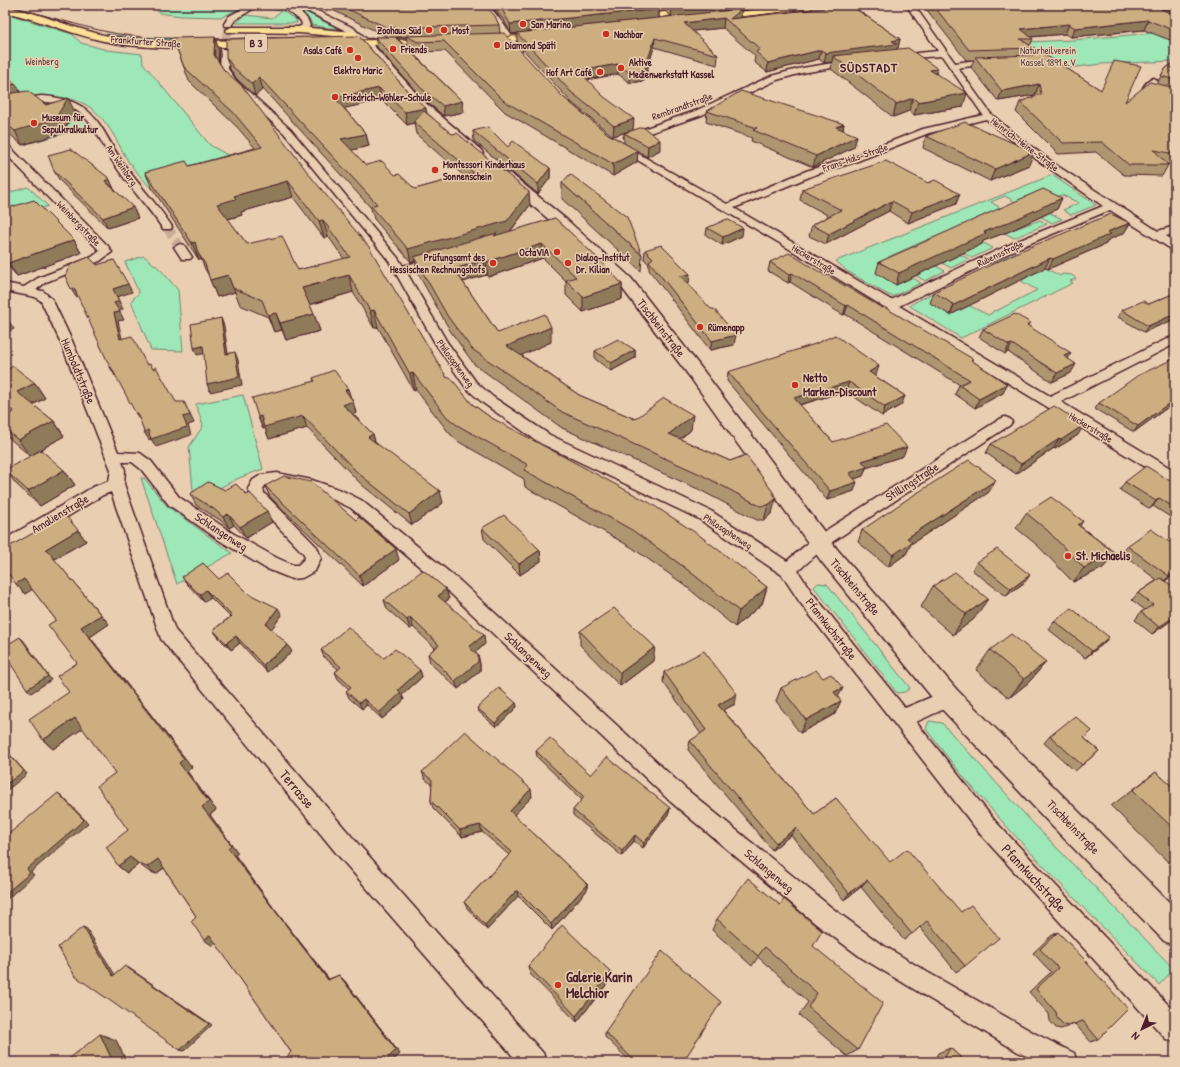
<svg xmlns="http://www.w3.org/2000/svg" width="1180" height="1067" viewBox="0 0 1180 1067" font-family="'Patrick Hand',sans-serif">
<rect width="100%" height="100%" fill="#eaceb1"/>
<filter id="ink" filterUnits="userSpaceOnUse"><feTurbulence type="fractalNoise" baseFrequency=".025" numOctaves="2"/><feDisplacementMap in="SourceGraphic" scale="8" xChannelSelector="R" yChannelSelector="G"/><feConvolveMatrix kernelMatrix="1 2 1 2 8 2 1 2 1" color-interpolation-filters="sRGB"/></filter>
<g filter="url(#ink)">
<!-- green -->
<path fill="#9ee7b6" stroke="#748370" d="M 153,5 L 247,5 L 222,17 L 181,16 L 159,13 Z
M 263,5 L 274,5 L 296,20 L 297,23 L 236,23 L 245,15 L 272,18 L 281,11 L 257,7 Z
M 291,5 L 292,5 L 340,30 L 311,25 L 311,21 Z
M 5,13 L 72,34 L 81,43 L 107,50 L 142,54 L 143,63 L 210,145 L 231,157 L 237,165 L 151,188 L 132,167 L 133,165 L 129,163 C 120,147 111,127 97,113 C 72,89 36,98 5,102 Z
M 1175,31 L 1175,61 L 1101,64 L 1037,72 L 1025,42 L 1073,40 Z
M 107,34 L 141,38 L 212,38 L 212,40 L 143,40 L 104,35 Z
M 33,102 C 62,102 70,103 88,127 L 23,145 L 68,131 L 60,124 L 67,122 L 70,119 Z
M 1052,175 L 1096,205 L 1071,215 L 1063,210 L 1079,203 L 1062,195 L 1045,201 L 1031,203 L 1062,219 L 1052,223 L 1005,196 L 991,202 L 1002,209 L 986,216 L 1012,230 L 1040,220 L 1047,224 L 1014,238 L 978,219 L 957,229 L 993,248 L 972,258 L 945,241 L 931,238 L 888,257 L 892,265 L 921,283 L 894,296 L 890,296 L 847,271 L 836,261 Z
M 28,187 L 48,206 L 9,220 L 5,216 L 5,194 Z
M 1017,252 L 1060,276 L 1062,274 L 1072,275 L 1076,279 L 1070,281 L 1073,283 L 961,338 L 910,306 L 910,305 L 938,290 L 988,315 L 992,313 L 993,311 L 998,310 L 1037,290 L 1021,281 L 1036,272 L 1000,269 L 991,264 Z
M 959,254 L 969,259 L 951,268 L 942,263 Z
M 144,256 L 160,269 L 178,290 L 183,351 L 151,350 L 131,301 L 139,293 L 125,262 Z
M 928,265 L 936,266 L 945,271 L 925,281 L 915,275 Z
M 243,395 L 263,469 L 239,478 L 194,501 L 189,447 L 203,426 L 196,404 Z
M 141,478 L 144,478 L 167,506 L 232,553 L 177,584 Z
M 818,583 L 827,584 L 910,688 L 905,692 L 897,693 L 814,587 Z
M 929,721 L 942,723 L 1031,821 L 1174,969 L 1159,985 C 1079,902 995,822 926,729 Z"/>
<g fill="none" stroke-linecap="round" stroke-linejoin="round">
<!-- minor-tunnel-far1 -->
<path stroke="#caab96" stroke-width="8" stroke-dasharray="8 4" stroke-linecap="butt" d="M 224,51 L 228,24"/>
<!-- minor-tunnel -->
<path stroke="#caab96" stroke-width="10" stroke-dasharray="10 5" stroke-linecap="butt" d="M 167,227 L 180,247"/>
<defs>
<path id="minor" d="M 250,5 L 259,5 L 235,20 L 231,26 L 225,26 L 224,24 L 229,16 Z
M 280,5 C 292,5 308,14 310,26 C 307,30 302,33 297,32 L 297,28 L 302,25 L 301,21 Z
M 295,5 L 305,5 L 354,28 L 360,35 L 356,37 L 348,32 Z
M 480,5 L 488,5 C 501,19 511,35 522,50 L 521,52 L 515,52 L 500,32 L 497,24 Z
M 906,5 L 914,5 L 955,63 L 977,60 L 997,60 L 998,62 C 994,65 966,66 958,68 L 991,114 L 1013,133 L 1059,167 L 1158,231 L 1175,226 L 1175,233 L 1166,236 L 1175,242 L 1175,250 L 1171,249 L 1110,210 L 1021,247 L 899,306 L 1050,396 L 1175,335 L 1175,344 L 1061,402 L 1175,471 L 1175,483 L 1170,482 L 778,242 L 615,147 L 620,144 L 623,145 L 727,204 L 806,171 L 849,158 L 923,129 L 983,115 L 942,56 L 894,59 L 893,57 L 897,55 L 938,51 ZM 986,119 L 1029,154 L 1103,206 L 1013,243 L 891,300 L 734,208 L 814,175 L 855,162 L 929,133 Z
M 221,49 L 224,49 L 228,51 L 228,69 L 236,80 L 290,129 L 398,258 L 403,266 L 437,257 L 441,258 L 443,260 L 441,262 L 407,273 L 447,342 L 476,382 L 493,397 L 550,435 L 711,511 L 787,561 L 814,538 L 1000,419 L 1005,417 L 1010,419 L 1012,422 L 1010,425 L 826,546 L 798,571 L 811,591 L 905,708 L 948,690 L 955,692 L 957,698 L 955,704 L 916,722 L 995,821 L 1175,1012 L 1175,1042 L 1166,1039 L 981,835 L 799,601 L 782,575 L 699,519 L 540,443 L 483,403 L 466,388 L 435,343 L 389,261 L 284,133 L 230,84 L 220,69 Z
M 852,60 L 856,62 L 855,64 L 802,73 L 777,80 L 702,115 L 632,139 L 629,140 L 624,137 L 626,135 L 695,111 L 771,76 L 802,68 Z
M 1154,78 L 1158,81 L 1153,87 L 1175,93 L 1175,99 L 1144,90 L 1143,88 C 1145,84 1149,80 1154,78 Z
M 41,96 C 98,99 98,127 125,166 C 140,186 157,204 171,225 L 172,227 L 171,229 L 163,229 C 149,208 131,189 117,168 C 107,154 101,139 92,126 C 72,96 36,100 5,107 L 5,101 Z
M 5,144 L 8,145 L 108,246 L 112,252 L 100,261 L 46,282 L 36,290 L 43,291 L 52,299 L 73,343 L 118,452 L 140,453 L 151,461 L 179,497 L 234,534 L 277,558 L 293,565 L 298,565 L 305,558 L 304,554 L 252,499 L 248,489 L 253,480 L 261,475 L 277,473 L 312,480 L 341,490 L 361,500 L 460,581 L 686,789 L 832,908 L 878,942 L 927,972 L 1036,1034 L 1074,1053 L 1077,1062 L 1039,1062 L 1018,1052 L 862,958 L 816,924 L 672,803 L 448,591 L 351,508 L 317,492 L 291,485 L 277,484 L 269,484 L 263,488 L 264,493 L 317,547 L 321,558 L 315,571 L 302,578 L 292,579 L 265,568 L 222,542 L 169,505 L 141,469 L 132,462 L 122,462 L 125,470 L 124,484 L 175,630 L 353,838 L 543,1053 L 546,1062 L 518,1062 L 337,854 L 161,639 L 111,492 L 103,495 L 11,551 L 5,553 L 5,539 L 93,487 L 109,481 L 111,470 L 61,343 L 41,301 L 35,297 L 5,291 L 5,283 L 24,287 L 38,278 L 92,257 L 100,251 L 5,153 Z
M 180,244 L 184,245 L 192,257 L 190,259 L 182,259 L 174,247 Z"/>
<path id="secondary" d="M 356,32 L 360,33 L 374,46 L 422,100 L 481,150 L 483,153 L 481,156 L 471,156 L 414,106 L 366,50 L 352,37 L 351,35 L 352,33 Z
M 506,173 L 511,174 L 567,220 L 631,278 L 702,369 L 837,549 L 957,690 L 1175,908 L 1175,946 L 1164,941 L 1052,826 L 939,706 L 821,561 L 690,377 L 619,284 L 557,226 L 501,180 L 499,177 L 501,174 Z"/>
<path id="primary" d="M 791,5 L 822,5 L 817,8 L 712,20 L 707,17 L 712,14 Z
M 5,6 C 42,13 77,31 114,37 C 160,45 208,40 255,40 L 260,43 L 255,46 C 208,47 160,51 114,43 C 77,37 42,20 5,12 Z
M 699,8 L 704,11 L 703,13 L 630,22 L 625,19 L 630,16 Z
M 231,27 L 300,27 L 354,32 L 359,35 L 354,38 L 300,33 L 227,32 L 226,30 Z
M 547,33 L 551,34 L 552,36 L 551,38 L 479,43 L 474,40 L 479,37 Z
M 437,38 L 441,39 L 442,41 L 441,43 L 335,46 L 330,43 L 335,40 Z"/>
</defs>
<!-- minor casing -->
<use href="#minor" stroke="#4a1f2b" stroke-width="3"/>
<!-- secondary casing -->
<use href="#secondary" stroke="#4a1f2b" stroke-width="3"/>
<!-- primary casing -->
<use href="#primary" stroke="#4a1f2b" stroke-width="3"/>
<!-- minor -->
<use href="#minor" fill="#eaceb1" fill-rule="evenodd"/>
<!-- secondary -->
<use href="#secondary" fill="#eaceb1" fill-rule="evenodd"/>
<!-- primary -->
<use href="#primary" fill="#fbdf96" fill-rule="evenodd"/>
<!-- tram -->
<path stroke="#4a1f2b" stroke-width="1" d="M 5,6 C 48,14 89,31 132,36 C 197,43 264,35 329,38
M 732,12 L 793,5
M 497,37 L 527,35
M 351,40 L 417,39"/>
</g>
<!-- wall -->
<path fill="#af966f" stroke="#4a1f2b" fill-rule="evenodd" d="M 322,5 L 485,5 L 499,25 L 500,33 L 563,97 L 608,134 L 624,143 L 624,133 L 613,136 L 571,102 L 517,43 L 517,33 L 511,34 L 504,20 L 490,5 L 655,5 L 659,9 L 659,18 L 671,16 L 657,5 L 757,5 L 754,7 L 742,9 L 741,17 L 812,9 L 813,5 L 850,5 L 900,39 L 898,48 L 895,49 L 938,69 L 936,74 L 963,107 L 914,115 L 909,111 L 893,117 L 831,69 L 832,62 L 824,63 L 819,59 L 767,72 L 754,62 L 755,56 L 723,28 L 692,31 L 718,55 L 717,65 L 654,47 L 644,81 L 630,83 L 618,74 L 587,80 L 633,130 L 660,150 L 647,157 L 638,151 L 637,162 L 613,176 L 505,112 L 445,51 L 420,52 L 408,46 L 406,37 L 396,37 L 462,101 L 464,112 L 444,116 L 423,99 L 377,47 L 375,37 L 388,37 Z
M 923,5 L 1175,5 L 1175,42 L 1144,30 L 1071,37 L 1065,34 L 1031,37 L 1033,39 L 1030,46 L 1101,90 L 1125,102 L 1157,84 L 1164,70 L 1175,61 L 1175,166 L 1167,164 L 1168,165 L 1162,176 L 1124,175 L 1096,152 L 1058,154 L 1016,112 L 1020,102 L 1035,96 L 1035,95 L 998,101 L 971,67 L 974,60 L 966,60 Z
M 359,36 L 427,113 L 530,205 L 510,232 L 555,218 L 622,284 L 622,299 L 583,312 L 566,295 L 566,281 L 543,258 L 488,277 L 486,275 L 463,282 L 498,333 L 551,342 L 521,355 L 579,395 L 635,419 L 691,430 L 680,439 L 730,461 L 746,455 L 772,513 L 764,520 L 757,520 L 698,489 L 562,428 L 474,364 L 451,332 L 417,272 L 415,261 L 411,262 L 374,219 L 371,208 L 263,89 L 255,96 L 237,79 L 230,69 L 226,57 ZM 382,100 L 407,125 L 414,123 L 416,134 L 464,176 L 415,189 L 395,175 L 366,165 L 351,150 L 369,146 L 366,134 L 344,108 Z
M 173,38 L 219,51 L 219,62 L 224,70 L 447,378 L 472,404 L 490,417 L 767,587 L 762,604 L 735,627 L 682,583 L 631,547 L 525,487 L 524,479 L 459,442 L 450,434 L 416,390 L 414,391 L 378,327 L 374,328 L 353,292 L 310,305 L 320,331 L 286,340 L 282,330 L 274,332 L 268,317 L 240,305 L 235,292 L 217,297 L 209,276 L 205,269 L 201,259 L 199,260 L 152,188 L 145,172 L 189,166 L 255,148 L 238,128 L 189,81 ZM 293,197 L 324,238 L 328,236 L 344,259 L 298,270 L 247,244 L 228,219 L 242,215 L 241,212 Z
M 5,75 L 16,84 L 20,92 L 46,105 L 75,112 L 62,133 L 22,145 L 5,130 Z
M 707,111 L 844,124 L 843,130 L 854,147 L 813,167 L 751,141 L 752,138 L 706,122 Z
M 473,131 L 550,168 L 550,178 L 538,194 L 474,141 Z
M 926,136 L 1029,165 L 990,181 L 923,148 Z
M 54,171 L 109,178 L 114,189 L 138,218 L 108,228 L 60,181 Z
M 562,183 L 642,255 L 641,271 L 562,199 Z
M 802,189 L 956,204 L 908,223 L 889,211 L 826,244 L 809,236 L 812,225 L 829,216 L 800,200 Z
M 1062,198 L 1057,209 L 1010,231 L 983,241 L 982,244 L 896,285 L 876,273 L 879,262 Z
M 5,209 L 74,240 L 81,253 L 17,276 L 5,263 Z
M 1130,223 L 1124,233 L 1108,240 L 1106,244 L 1048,269 L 1045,268 L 950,315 L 930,303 L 934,292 Z
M 707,228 L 742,236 L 722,245 L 706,235 Z
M 645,250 L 689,283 L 687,284 L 734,345 L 710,350 L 649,270 L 649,264 L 644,259 Z
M 770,262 L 826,276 L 972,361 L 1007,384 L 1003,393 L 975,408 L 955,394 L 959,385 L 960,385 L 845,314 L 843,315 L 790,282 L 788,283 L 768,271 Z
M 1175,293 L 1175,319 L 1144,332 L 1118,317 L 1122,310 L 1149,304 Z
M 1029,326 L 1068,359 L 1071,373 L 1052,382 L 1008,352 L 1005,354 L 979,337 L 983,329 Z
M 635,350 L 635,358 L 611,371 L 595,359 L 595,351 Z
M 1175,358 L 1175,402 L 1134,432 L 1095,409 L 1099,403 Z
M 5,371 L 35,383 L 45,398 L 33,405 L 54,421 L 64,436 L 30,456 L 8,437 L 5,433 L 5,417 L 10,414 L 5,410 Z
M 728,372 L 876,375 L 875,376 L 905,396 L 901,405 L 882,416 L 846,391 L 800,405 L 833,442 L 903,456 L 866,468 L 863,476 L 854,479 L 854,491 L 827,500 L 727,381 Z
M 313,378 L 351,399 L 356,413 L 353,414 L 373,434 L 375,442 L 443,503 L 412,525 L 362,485 L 307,428 L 269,439 L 265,428 L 263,429 L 258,417 L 314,381 Z
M 1078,435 L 1055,449 L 1054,448 L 1016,474 L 986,453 L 991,444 Z
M 5,470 L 64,470 L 75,485 L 40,506 L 17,485 Z
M 1125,482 L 1175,484 L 1175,520 L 1153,506 L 1150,509 L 1120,490 Z
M 265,486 L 399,560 L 363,586 L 270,497 Z
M 989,492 L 911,544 L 906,554 L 888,567 L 858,542 L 862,530 Z
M 190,494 L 272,522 L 246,538 L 234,525 L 229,528 L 220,520 L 196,505 Z
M 1026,513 L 1083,521 L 1080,526 L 1115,553 L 1103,568 L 1073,582 L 1037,545 L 1016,528 Z
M 482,528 L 540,550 L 541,561 L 520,575 L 484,539 Z
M 78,530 L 86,541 L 54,559 L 109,624 L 90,637 L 192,767 L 187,771 L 216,810 L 210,815 L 238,853 L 235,855 L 275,910 L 329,979 L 339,975 L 344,980 L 400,1054 L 291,1052 L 216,943 L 213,946 L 196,916 L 164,868 L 156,874 L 148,871 L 139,864 L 127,873 L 118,866 L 128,830 L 115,773 L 83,728 L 53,749 L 43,740 L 69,692 L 77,663 L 56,620 L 32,589 L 25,594 L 16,584 Z
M 1127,546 L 1175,546 L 1171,551 L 1175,574 L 1165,581 L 1175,618 L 1152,634 L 1135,620 L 1141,612 L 1145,610 L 1132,600 L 1138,593 L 1157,580 L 1121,553 Z
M 977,562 L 1025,582 L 1006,596 L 972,570 Z
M 182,577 L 219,579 L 249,594 L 282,615 L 271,629 L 292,652 L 267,672 L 240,643 L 231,650 L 218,637 L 213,630 L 230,617 L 211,598 L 204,602 L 187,584 Z
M 933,586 L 974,619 L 953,635 L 921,607 Z
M 446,589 L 449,599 L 445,602 L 485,644 L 475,653 L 478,655 L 480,664 L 480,671 L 458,689 L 430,663 L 428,654 L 435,648 L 413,627 L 410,629 L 387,609 L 384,600 Z
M 1054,621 L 1109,637 L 1103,644 L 1085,658 L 1048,629 Z
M 580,631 L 653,661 L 620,686 L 580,645 Z
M 321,650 L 384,658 L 420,670 L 422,677 L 402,695 L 404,700 L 382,719 L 367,705 L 362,709 L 349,698 L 346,691 L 349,689 L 338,679 L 335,672 L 338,669 L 324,657 Z
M 990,650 L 1046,662 L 1029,682 L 1009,698 L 976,670 Z
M 664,672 L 735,704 L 723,710 L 814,814 L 836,798 L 965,966 L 956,972 L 920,927 L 904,940 L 861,887 L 844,900 L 791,835 L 772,850 L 688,750 L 690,741 L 701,734 L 663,682 Z
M 823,678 L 838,697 L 835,714 L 800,733 L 776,701 L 781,688 Z
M 516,703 L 517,707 L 496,727 L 478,711 L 477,708 Z
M 1050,736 L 1084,738 L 1099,751 L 1075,771 L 1044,743 Z
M 536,751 L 591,775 L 670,808 L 669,813 L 643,848 L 634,841 L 622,856 L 573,815 L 573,810 L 582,800 L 537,757 Z
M 422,772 L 532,797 L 514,815 L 587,884 L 587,890 L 552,930 L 518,896 L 487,930 L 467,908 L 464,902 L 509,855 L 482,832 L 462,837 L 433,808 L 431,801 L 432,785 L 425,779 Z
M 1156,772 L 1175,789 L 1175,869 L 1111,806 Z
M 717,919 L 813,946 L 858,1050 L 847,1056 L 799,1015 L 808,1002 L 758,957 L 752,966 L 712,930 Z
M 1058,932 L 1086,962 L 1098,1039 L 1091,1042 L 1075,1024 L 1061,1029 L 1056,1028 L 1050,1021 L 1049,1014 L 1029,992 L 1051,972 L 1033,953 L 1051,936 Z
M 528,966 L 611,972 L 610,980 L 577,1022 L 530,974 Z
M 605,1032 L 683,1062 L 631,1062 L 605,1037 Z
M 950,1048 L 966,1062 L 933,1062 L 938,1053 Z
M 1053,1057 L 1063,1062 L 1038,1062 Z"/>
<!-- shaded-wall -->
<path fill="#8f7a5a" stroke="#4a1f2b" d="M 694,5 L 757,5 L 754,7 L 742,9 L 741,18 L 730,19 L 671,17 L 672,7 Z
M 1175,7 L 1175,16 L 1161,9 Z
M 659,9 L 659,18 L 511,34 L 510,24 Z
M 724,18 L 723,28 L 683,32 L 684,23 Z
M 1148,20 L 1144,30 L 1071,37 L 1075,28 Z
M 1069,24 L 1065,34 L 1017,38 L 1021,29 Z
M 215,37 L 219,51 L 218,69 L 214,55 Z
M 655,38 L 654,47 L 644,81 L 630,83 L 630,73 Z
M 900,39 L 898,48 L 896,49 L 894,54 L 833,56 L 832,62 L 824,63 L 826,53 Z
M 821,50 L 819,59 L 767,72 L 768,63 Z
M 618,64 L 618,74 L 579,81 L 579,71 Z
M 938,69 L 934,82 L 930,70 Z
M 259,77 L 263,89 L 255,96 L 252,84 Z
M 16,84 L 23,97 L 5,100 L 5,86 Z
M 1039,84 L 1035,95 L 998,101 L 1002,91 Z
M 379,88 L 382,100 L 337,110 L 335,98 Z
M 967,93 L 963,107 L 914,115 L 918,102 Z
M 68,98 L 75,112 L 62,133 L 22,145 L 15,131 Z
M 913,98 L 909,111 L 893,117 L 896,104 Z
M 462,101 L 464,112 L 444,116 L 443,106 Z
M 426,108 L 428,120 L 414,122 L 414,123 L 407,125 L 405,112 Z
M 634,119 L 633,130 L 613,136 L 614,126 Z
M 844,124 L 841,135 L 836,127 Z
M 366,134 L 369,146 L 344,152 L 341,139 Z
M 857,136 L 854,147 L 813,167 L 816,156 Z
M 660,140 L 660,150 L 647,157 L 648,146 Z
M 638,151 L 637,162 L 613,176 L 613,164 Z
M 1034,152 L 1029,165 L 990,181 L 995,169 Z
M 550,168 L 550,178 L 538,194 L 538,184 Z
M 109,178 L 114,189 L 105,181 Z
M 288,181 L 293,197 L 241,212 L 242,215 L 223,220 L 217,204 L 234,196 Z
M 529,192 L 530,205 L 508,234 L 414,257 L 415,261 L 411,262 L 408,249 Z
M 960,194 L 956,204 L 908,223 L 912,212 Z
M 1062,198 L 1057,209 L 1010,231 L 983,241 L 982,244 L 896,285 L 899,273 L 984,232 Z
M 892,201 L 889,211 L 826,244 L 829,234 Z
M 133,207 L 138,218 L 108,228 L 103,218 Z
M 323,220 L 328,236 L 324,238 L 319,221 Z
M 1130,223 L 1124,233 L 1108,240 L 1106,244 L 1048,269 L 1053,259 L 1107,232 Z
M 743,228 L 742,236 L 722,245 L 723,237 Z
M 74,240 L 81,253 L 17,276 L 8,263 Z
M 195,242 L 201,259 L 199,260 L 192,243 Z
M 542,244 L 543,258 L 488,277 L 486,262 Z
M 1050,258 L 1045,268 L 950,315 L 954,305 Z
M 484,260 L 486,275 L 456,284 L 454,269 Z
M 792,273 L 790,282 L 788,283 L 789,275 Z
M 690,274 L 689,283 L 679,286 L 680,276 Z
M 228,275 L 235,292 L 217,297 L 210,280 Z
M 349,275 L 353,292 L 308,305 L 302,288 Z
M 128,284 L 132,292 L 117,297 L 123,309 L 118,311 L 114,303 L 113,289 Z
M 622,284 L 622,299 L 583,312 L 583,297 Z
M 74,288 L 78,296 L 76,297 L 71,289 Z
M 848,305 L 845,314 L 843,315 L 846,306 Z
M 374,310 L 378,327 L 374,328 L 370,311 Z
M 120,312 L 124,320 L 118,321 L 124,347 L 120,339 L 114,313 Z
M 276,313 L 282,330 L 274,332 L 268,315 Z
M 314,314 L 320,331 L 286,340 L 280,323 Z
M 1175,314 L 1175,319 L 1144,332 L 1148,326 Z
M 5,315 L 14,329 L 5,333 Z
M 221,318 L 224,326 L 229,361 L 226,354 Z
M 551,327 L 551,342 L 509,361 L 507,346 Z
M 736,335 L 734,345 L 710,350 L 712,341 Z
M 1012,344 L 1008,352 L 1005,354 L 1009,345 Z
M 203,346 L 207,353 L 197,355 L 194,348 Z
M 635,350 L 635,358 L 611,371 L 611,363 Z
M 235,352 L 238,360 L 242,385 L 210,392 L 207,384 Z
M 1071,353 L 1067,361 L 1064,356 Z
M 1076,364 L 1071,373 L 1052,382 L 1057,373 Z
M 879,366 L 876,375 L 866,381 L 869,372 Z
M 110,367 L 111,367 L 116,375 L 115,376 Z
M 413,373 L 416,390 L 414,391 L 410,374 Z
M 849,382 L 846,391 L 792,407 L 794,398 Z
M 35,383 L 45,398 L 28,407 L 17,392 Z
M 1007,384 L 1003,393 L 975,408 L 979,399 Z
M 348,389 L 352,401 L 345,390 Z
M 905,396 L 901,405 L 882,416 L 885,407 Z
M 1175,399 L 1175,402 L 1134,432 L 1138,426 Z
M 353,401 L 356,413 L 347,417 L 343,405 Z
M 184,402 L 194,423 L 188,425 L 191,435 L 156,447 L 151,439 L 183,417 Z
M 138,413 L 141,422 L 136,414 Z
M 693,415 L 691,430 L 667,449 L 669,434 Z
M 261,416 L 303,416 L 307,428 L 269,439 L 265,428 L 263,429 L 258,417 Z
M 54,421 L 64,436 L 30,456 L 18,440 Z
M 1084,425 L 1078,435 L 1055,449 L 1061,440 Z
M 148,430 L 153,438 L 149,440 L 144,432 Z
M 373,434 L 376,446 L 368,437 Z
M 1059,439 L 1054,448 L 1016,474 L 1021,464 Z
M 907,447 L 903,456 L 866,468 L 863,476 L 846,482 L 849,473 L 862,461 Z
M 64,470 L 75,485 L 40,506 L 28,491 Z
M 996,480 L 989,492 L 911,544 L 906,554 L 888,567 L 893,555 L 907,538 Z
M 857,482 L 854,491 L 827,500 L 830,491 Z
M 440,491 L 443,503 L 412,525 L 409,514 Z
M 1159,498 L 1153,506 L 1150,509 L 1156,501 Z
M 776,499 L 772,513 L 764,520 L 768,505 Z
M 267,511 L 272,522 L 246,538 L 240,527 Z
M 228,514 L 234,525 L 229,528 L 223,517 Z
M 78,530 L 86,541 L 54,559 L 46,549 Z
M 396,549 L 399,560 L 363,586 L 359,575 Z
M 540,550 L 541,561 L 520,575 L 519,564 Z
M 1115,553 L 1103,568 L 1073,582 L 1084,568 Z
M 1175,571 L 1175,574 L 1162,583 L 1169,576 Z
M 1030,575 L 1025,582 L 1006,596 L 1011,589 Z
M 24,579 L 33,589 L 25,594 L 16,584 Z
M 767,587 L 762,604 L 735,627 L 739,611 Z
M 446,589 L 449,599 L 440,605 L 438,596 Z
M 206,590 L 211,598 L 204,602 L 200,595 Z
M 988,599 L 974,619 L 953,635 L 966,614 Z
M 278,608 L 282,615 L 270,631 L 266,624 Z
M 101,615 L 109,624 L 90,637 L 192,767 L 187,771 L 216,810 L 210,815 L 238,853 L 235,855 L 275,910 L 333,985 L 328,980 L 269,903 L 228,848 L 202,807 L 179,763 L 81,627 Z
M 1175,616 L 1175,618 L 1152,634 L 1159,627 Z
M 410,617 L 413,627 L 410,629 L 407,620 Z
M 484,635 L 485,644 L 471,656 L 469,647 Z
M 236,636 L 240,643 L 231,650 L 226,643 Z
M 20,637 L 24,641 L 51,680 L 31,693 L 27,689 Z
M 1109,637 L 1103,644 L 1085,658 L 1092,651 Z
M 288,645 L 292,652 L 267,672 L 263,665 Z
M 655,647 L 653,661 L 620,686 L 620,673 Z
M 478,655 L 480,664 L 480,671 L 458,689 L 455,681 Z
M 1046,662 L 1029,682 L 1009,698 L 1024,679 Z
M 420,670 L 422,677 L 402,695 L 404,700 L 382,719 L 379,713 L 398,690 Z
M 843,688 L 836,701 L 834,692 Z
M 737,694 L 735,704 L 715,715 L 718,705 Z
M 364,699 L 367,705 L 362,709 L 359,703 Z
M 841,701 L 835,714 L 800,733 L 806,720 Z
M 516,703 L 517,707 L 496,727 L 495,723 Z
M 75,718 L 85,727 L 53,749 L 43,740 Z
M 5,749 L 27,774 L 5,792 Z
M 531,789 L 532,797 L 511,818 L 510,811 Z
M 58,793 L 62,796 L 88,823 L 31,872 L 34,875 L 6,900 L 5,899 L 5,894 L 27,869 Z
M 670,808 L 669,813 L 643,848 L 644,843 Z
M 480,825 L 482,832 L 462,837 L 460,830 Z
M 796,828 L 791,835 L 772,850 L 776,843 Z
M 635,835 L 634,841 L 622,856 L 622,851 Z
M 130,857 L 139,864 L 127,873 L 118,866 Z
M 158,859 L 166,866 L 156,874 L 147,867 Z
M 867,880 L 861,887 L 844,900 L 849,893 Z
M 587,884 L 587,890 L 552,930 L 551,924 Z
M 517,890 L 518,896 L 487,930 L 485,925 Z
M 83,927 L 87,929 L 117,978 L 113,976 Z
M 210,935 L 219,941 L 213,946 L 204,940 Z
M 125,966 L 129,968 L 212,1025 L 184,1051 L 180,1050 Z
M 611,972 L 610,980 L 577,1022 L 576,1016 Z
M 339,975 L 344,980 L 400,1054 L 392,1062 L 384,1062 Z
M 100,1034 L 116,1040 L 127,1062 L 113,1062 Z"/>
<!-- building -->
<path fill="#ccae81" stroke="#4a1f2b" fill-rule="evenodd" d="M 339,5 L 485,5 L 495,16 L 499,25 L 388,28 Z
M 498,5 L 655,5 L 659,9 L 510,24 L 503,11 Z
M 669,5 L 694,5 L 672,7 Z
M 820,5 L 850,5 L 900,39 L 892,41 L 897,44 L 826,53 L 821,50 L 768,63 L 756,52 L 760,49 L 724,18 L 684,23 L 718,55 L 655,38 L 644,71 L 630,73 L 618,64 L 579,71 L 603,96 L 634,119 L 614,126 L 571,92 L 517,33 L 742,9 L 730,19 L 824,8 Z
M 933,5 L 1175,5 L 1175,7 L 1161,9 L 1175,15 L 1175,31 L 1148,20 L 1075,28 L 1069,24 L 1021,29 L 1033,39 L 1020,39 L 1101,90 L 1114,61 L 1141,66 L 1125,102 L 1150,82 L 1175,88 L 1175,154 L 1154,150 L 1168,165 L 1129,165 L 1102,142 L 1063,143 L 1020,102 L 1041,94 L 1039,84 L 1002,91 L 975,57 L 1033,55 L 1034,53 L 1034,48 L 969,50 Z
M 504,33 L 563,97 L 608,134 L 638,151 L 613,164 L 504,101 L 444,41 L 418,42 L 406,36 Z
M 359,36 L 411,95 L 426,108 L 405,112 L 379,88 L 335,98 L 366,134 L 341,139 L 366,165 L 382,161 L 395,175 L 399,174 L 415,189 L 474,173 L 414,122 L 424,111 L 452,134 L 457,133 L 529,192 L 507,221 L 408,249 L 371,206 L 377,204 L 259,77 L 252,84 L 233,67 L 226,57 L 226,39 Z
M 215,37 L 214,55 L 224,70 L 243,87 L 312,178 L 369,247 L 447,378 L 450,377 L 472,404 L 490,417 L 650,503 L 699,535 L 767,587 L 739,611 L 684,567 L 632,530 L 524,470 L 528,465 L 457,425 L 447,417 L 413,373 L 410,374 L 374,310 L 370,311 L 349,275 L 302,288 L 314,314 L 280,323 L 276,313 L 268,315 L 262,300 L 233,288 L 228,275 L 210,280 L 205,264 L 198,253 L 195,242 L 192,243 L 145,172 L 186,161 L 189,166 L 262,147 L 233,112 L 184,67 L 173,38 ZM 288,181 L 319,221 L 323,220 L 350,257 L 298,270 L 282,236 L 247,244 L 217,204 L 236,199 L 234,196 Z
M 375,37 L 395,37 L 462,101 L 443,106 L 421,88 Z
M 908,48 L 938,69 L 930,70 L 967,93 L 918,102 L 913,98 L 896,104 L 833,56 Z
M 1175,61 L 1175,80 L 1161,76 L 1164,70 Z
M 5,75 L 16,84 L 5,86 Z
M 28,91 L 46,105 L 68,98 L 55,119 L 15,131 L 5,123 L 5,94 Z
M 741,91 L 844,124 L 836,127 L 857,136 L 816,156 L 753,130 L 757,128 L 707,111 Z
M 965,122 L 1034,152 L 995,169 L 926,136 Z
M 488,127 L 508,147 L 513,141 L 550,168 L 538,184 L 473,131 Z
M 643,127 L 660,140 L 648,146 L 624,133 Z
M 71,149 L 109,178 L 105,181 L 133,207 L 103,218 L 54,171 L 48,155 Z
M 886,161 L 928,183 L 935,180 L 960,194 L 912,212 L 892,201 L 829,234 L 812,225 L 841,210 L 802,189 Z
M 570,174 L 627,217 L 642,255 L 562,183 Z
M 1043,189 L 1062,198 L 1014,220 L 984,232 L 986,233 L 899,273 L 879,262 Z
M 34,200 L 74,240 L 8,263 L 5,259 L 5,209 Z
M 1111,214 L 1130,223 L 1107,232 L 1111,234 L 1053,259 L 1050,258 L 954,305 L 934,292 L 1020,251 Z
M 555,218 L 607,267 L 622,284 L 583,297 L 566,280 L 576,277 L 542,244 L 486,262 L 484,260 L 454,269 L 498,333 L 545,314 L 551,327 L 507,346 L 579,395 L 635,419 L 664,398 L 693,415 L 669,434 L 730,461 L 746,455 L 773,492 L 776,499 L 768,505 L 760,506 L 700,474 L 562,412 L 472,349 L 448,317 L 414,257 L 497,233 L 494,236 Z
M 727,219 L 743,228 L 723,237 L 707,228 Z
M 661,245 L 690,274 L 680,276 L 711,309 L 714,309 L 736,335 L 712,341 L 649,261 L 653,258 L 645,250 Z
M 789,253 L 826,276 L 827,275 L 882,308 L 884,307 L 973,359 L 971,360 L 1007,384 L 979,399 L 959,385 L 970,380 L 848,305 L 846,306 L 792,273 L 789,275 L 770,262 Z
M 89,257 L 97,265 L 114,260 L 128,284 L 113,289 L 119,301 L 114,303 L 120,312 L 114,313 L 120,339 L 132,336 L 147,365 L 150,364 L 153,369 L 156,367 L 176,402 L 184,402 L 190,415 L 183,417 L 187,427 L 151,439 L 148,430 L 144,432 L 138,413 L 136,414 L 111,367 L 110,367 L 74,288 L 71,289 L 65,276 L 70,265 Z
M 1175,293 L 1175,314 L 1148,326 L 1122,310 L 1143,301 L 1149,304 Z
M 1015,314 L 1031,323 L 1027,325 L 1071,353 L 1064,356 L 1076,364 L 1057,373 L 1012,344 L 1009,345 L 983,329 Z
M 221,318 L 226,354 L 235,352 L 239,377 L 207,384 L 203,346 L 194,348 L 191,324 Z
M 835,335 L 879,366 L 869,372 L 905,396 L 885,407 L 849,382 L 794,398 L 833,442 L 886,425 L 907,447 L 862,461 L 867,467 L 849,473 L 857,482 L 830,491 L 728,372 L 815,344 Z
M 618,339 L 635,350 L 611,363 L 595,351 Z
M 1175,358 L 1175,399 L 1138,426 L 1099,403 L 1137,376 Z
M 13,366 L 35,383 L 17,392 L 54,421 L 18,440 L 5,429 L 5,417 L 14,412 L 5,404 L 5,371 Z
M 334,370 L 348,389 L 345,390 L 353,401 L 343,405 L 373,434 L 368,437 L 440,491 L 409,514 L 358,473 L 303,416 L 264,427 L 261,416 L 258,417 L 252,398 L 315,381 L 313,378 Z
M 1054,406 L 1084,425 L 1061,440 L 1059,439 L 1021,464 L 991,444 Z
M 41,450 L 64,470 L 28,491 L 5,470 Z
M 969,460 L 996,480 L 907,538 L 912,542 L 893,555 L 862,530 L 906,500 Z
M 1146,466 L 1175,484 L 1175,508 L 1159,498 L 1156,501 L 1125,482 Z
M 284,476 L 311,482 L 356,520 L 359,517 L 396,549 L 359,575 L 265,486 Z
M 208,482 L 225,490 L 236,484 L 247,495 L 250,493 L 267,511 L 240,527 L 228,514 L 223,517 L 214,509 L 190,494 Z
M 1051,497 L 1083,521 L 1078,525 L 1115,553 L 1084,568 L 1047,530 L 1026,513 Z
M 65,515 L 78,530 L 46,549 L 101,615 L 81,627 L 184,759 L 179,763 L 209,802 L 202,807 L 231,845 L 228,848 L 269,903 L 328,980 L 339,975 L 396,1050 L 384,1062 L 283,1062 L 291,1052 L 210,935 L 204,940 L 191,921 L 196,916 L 158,859 L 147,867 L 139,864 L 130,857 L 118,866 L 106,847 L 128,830 L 97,786 L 115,773 L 75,718 L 43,740 L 29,719 L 69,692 L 57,676 L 77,663 L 48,625 L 56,620 L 24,579 L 16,584 L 5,569 L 5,549 Z
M 504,515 L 540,550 L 519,564 L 482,528 Z
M 1151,529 L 1175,546 L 1170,550 L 1175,554 L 1175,571 L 1169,576 L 1127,546 Z
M 997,549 L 1030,575 L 1011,589 L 977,562 Z
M 203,563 L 219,579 L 228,573 L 249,594 L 278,608 L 266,624 L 288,645 L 263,665 L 236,636 L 226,643 L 213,630 L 232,616 L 206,590 L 200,595 L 182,577 Z
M 423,570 L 446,589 L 438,596 L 484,635 L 469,647 L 478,655 L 478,662 L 455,681 L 428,654 L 439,645 L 410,617 L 407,620 L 384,600 Z
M 955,572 L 988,599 L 966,614 L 933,586 Z
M 1161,578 L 1175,588 L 1175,616 L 1159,627 L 1141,612 L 1153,605 L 1138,593 Z
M 614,608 L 655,647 L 620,673 L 580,631 Z
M 1071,608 L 1109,637 L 1092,651 L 1054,621 Z
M 348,627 L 384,658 L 395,649 L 420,670 L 398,690 L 401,693 L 379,713 L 364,699 L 359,703 L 346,691 L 351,687 L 335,672 L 341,667 L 321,650 Z
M 1011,634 L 1046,662 L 1024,679 L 990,650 Z
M 20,637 L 48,676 L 27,689 L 5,655 L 5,646 Z
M 704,651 L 737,694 L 718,705 L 814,814 L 836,798 L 890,862 L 907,849 L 961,912 L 971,905 L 999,938 L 965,966 L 927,921 L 912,934 L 867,880 L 849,893 L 796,828 L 776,843 L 690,741 L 706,730 L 664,672 Z
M 816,670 L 823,678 L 831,674 L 843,688 L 834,692 L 841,701 L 806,720 L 781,688 Z
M 499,688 L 516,703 L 495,723 L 477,708 Z
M 1075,716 L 1092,731 L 1084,738 L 1099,751 L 1082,765 L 1050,736 Z
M 465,731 L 531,789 L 510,811 L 587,884 L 551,924 L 517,890 L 485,925 L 464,902 L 512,852 L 480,825 L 460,830 L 431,801 L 432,780 L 422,772 Z
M 550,738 L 591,775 L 607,757 L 670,808 L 644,843 L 635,835 L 622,851 L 573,810 L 584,797 L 536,751 Z
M 5,750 L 24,771 L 5,785 Z
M 1156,772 L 1175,789 L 1175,830 L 1133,790 Z
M 58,793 L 84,820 L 27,869 L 30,873 L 5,894 L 5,837 Z
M 748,878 L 780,905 L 784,899 L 822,931 L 813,946 L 883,1003 L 858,1050 L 808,1007 L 817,993 L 765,947 L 758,956 L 717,919 Z
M 562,925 L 611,972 L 576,1016 L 528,966 Z
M 83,927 L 113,976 L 125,966 L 209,1024 L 180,1050 L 75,976 L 58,947 Z
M 1058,932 L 1086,961 L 1086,962 L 1128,1009 L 1098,1039 L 1083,1021 L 1068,1026 L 1064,1025 L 1057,1018 L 1056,1012 L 1036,989 L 1058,968 L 1040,949 Z
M 662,951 L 721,1002 L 683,1062 L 636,1062 L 605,1032 Z
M 100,1034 L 113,1062 L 65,1062 Z
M 950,1048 L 966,1062 L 942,1062 Z
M 1053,1057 L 1063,1062 L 1053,1062 Z"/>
</g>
<!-- markers -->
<g fill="#c8321e" stroke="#eaceb1" stroke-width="1.5">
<circle cx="523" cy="24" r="4"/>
<circle cx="429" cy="30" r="4"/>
<circle cx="444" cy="30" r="4"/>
<circle cx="606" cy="34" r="4"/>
<circle cx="497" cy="45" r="4"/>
<circle cx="393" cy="49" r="4"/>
<circle cx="350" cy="50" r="4"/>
<circle cx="358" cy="58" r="4"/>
<circle cx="621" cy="68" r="4"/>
<circle cx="600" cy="72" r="4"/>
<circle cx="335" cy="97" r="4"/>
<circle cx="34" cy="123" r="4"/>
<circle cx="435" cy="170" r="4"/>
<circle cx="557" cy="252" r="4"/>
<circle cx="493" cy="263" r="4"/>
<circle cx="568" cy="263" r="4"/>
<circle cx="700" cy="327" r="4"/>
<circle cx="795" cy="385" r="4"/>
<circle cx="1068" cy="556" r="4"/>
<circle cx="558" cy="985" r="4"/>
</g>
<g text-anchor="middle" stroke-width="3" stroke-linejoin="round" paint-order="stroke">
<!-- far-poi labels -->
<g font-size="10" font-weight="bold" fill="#4a1f2b" stroke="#eaceb1" text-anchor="start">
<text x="531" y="28">San Marino</text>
<text x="421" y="34" text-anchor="end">Zoohaus Süd</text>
<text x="452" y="34">Most</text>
<text x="614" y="38">Nachbar</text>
<text x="505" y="49">Diamond Späti</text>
<text x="401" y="53">Friends</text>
<text x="342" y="54" text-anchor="end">Asals Café</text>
<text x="629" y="66">Aktive<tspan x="629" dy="12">Medienwerkstatt Kassel</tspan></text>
<text x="358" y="74" text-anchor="middle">Elektro Maric</text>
<text x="592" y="76" text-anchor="end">Hof Art Café</text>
<text x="343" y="101">Friedrich-Wöhler-Schule</text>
<text x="42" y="121">Museum für<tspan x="42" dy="12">Sepulkralkultur</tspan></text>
<text x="443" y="168">Montessori Kinderhaus<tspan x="443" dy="12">Sonnenschein</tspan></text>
<text x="549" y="256" text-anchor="end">OctaVIA</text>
<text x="485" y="261" text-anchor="end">Prüfungsamt des<tspan x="485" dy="12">Hessischen Rechnungshofs</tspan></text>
<text x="576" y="261">Dialog-Institut<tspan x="576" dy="12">Dr. Kilian</tspan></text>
<text x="708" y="331">Rümenapp</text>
</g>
<!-- far-street labels -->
<g font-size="10" fill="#4a1f2b" stroke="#eaceb1">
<text transform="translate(146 41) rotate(4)" y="4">Frankfurter Straße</text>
<text transform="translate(682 106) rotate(-20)" y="4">Rembrandtstraße</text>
<text transform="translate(1025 144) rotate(37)" y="4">Heinrich-Heine-Straße</text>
<text transform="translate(855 157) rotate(-19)" y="4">Frans-Hals-Straße</text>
<text transform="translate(122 165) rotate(55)" y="4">Am Weinberg</text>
<text transform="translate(79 223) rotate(46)" y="4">Weinbergstraße</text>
<text transform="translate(1000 253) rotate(-25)" y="4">Rubensstraße</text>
<text transform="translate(814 259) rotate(31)" y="4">Heckerstraße</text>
<text transform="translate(456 363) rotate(54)" y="4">Philosophenweg</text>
<text transform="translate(1091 427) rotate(31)" y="4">Heckerstraße</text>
<text transform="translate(728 531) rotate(33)" y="4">Philosophenweg</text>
</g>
<!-- far-park labels -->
<g font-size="10" fill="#573d40" stroke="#eaceb1">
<text x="1048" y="54">Naturheilverein<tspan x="1048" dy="12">Kassel 1891 e.V</tspan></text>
<text x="42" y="65">Weinberg</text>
</g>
<!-- shield labels -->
<rect fill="#eaceb1" stroke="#7a5453" stroke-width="1" x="245" y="34" width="22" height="18" rx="3"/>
<g font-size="11" font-weight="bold" fill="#4a1f2b">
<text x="256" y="47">B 3</text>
</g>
<!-- street labels -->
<g font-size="12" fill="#4a1f2b" stroke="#eaceb1">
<text transform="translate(661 328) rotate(52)" y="4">Tischbeinstraße</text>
<text transform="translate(78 371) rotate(67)" y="4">Humboldtstraße</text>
<text transform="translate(912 482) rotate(-33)" y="4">Stillingstraße</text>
<text transform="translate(60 514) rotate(-31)" y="4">Amalienstraße</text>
<text transform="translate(221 532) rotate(33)" y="4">Schlangenweg</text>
<text transform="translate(855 587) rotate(50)" y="4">Tischbeinstraße</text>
<text transform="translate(831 629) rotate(52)" y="4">Pfannkuchstraße</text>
<text transform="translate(528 655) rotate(43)" y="4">Schlangenweg</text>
<text transform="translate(1073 827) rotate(46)" y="4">Tischbeinstraße</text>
<text transform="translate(769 871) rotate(40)" y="4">Schlangenweg</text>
</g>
<!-- poi labels -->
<g font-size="12" font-weight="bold" fill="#4a1f2b" stroke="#eaceb1" text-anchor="start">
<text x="803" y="382">Netto<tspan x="803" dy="14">Marken-Discount</tspan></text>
<text x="1076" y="560">St. Michaelis</text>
</g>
<!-- far-district labels -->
<g font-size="13" font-weight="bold" letter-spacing="1" fill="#4a1f2b" stroke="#eaceb1">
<text x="869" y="72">SÜDSTADT</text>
</g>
<!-- near-street labels -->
<g font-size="14" fill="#4a1f2b" stroke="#eaceb1">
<text transform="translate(297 789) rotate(50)" y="5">Terrasse</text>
<text transform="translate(1034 878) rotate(47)" y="5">Pfannkuchstraße</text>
</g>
<!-- near-poi labels -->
<g font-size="14" font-weight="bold" fill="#4a1f2b" stroke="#eaceb1" text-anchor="start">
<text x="566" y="982">Galerie Karin<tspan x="566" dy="16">Melchior</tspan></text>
</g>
</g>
<!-- margin -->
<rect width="1180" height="1067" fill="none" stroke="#eaceb1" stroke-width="20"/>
<rect x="10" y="10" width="1160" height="1047" fill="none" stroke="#4a1f2b" stroke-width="1.5" filter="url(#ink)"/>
<!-- north arrow -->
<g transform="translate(1142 1029) rotate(223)" stroke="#eaceb1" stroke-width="3" paint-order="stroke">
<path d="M0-3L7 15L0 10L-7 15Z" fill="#4a1f2b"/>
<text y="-6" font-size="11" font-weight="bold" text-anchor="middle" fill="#4a1f2b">N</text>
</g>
</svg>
